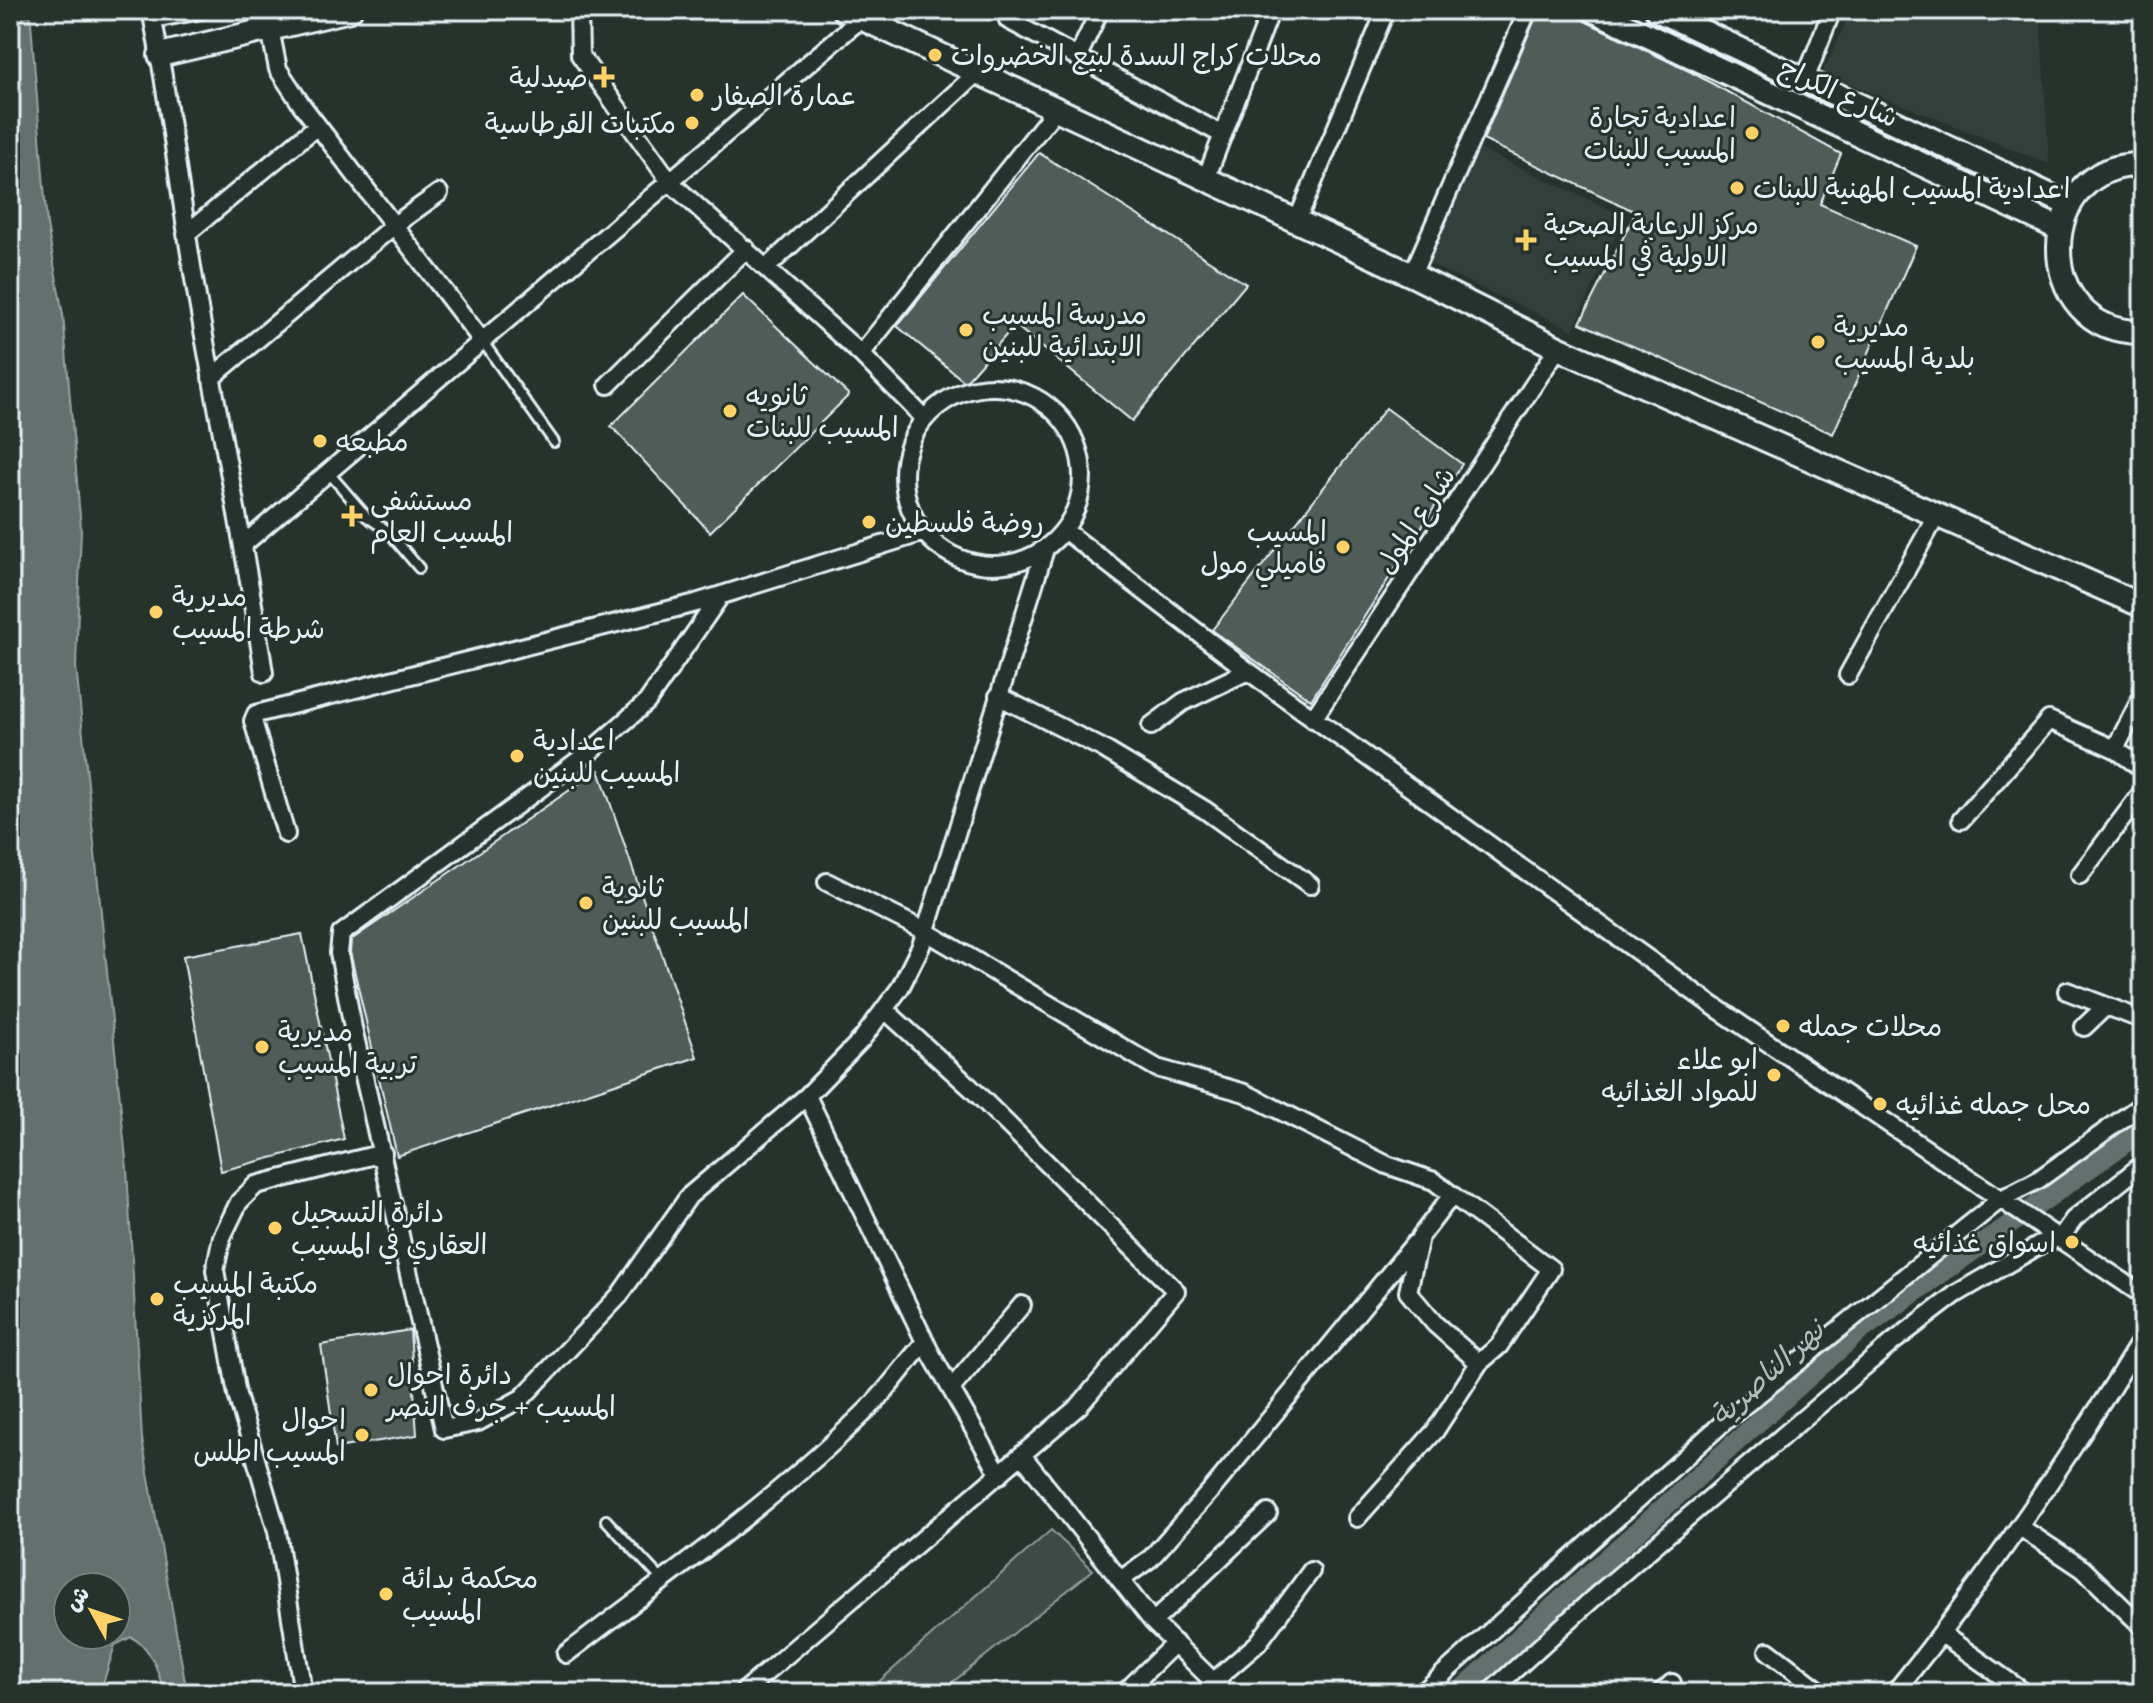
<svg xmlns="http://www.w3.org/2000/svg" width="2153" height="1703" viewBox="0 0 2153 1703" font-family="Delius,'Playpen Sans Arabic',sans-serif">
<rect width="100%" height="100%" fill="#26332d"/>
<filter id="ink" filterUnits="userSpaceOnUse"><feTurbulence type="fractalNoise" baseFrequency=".0125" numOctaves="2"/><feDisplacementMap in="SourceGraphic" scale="16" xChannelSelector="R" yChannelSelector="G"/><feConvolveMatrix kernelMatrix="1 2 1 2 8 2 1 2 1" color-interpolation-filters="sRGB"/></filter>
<g filter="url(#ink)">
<!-- built -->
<path fill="#333f3a" d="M 1851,10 L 2040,10 L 2049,164 L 1823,73 Z
M 1479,149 L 1625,216 L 1573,330 L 1427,263 Z"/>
<!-- green -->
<path fill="#3e4b47" stroke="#939ea0" stroke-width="2" d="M 1051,1530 L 1093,1570 L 939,1693 L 866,1693 Z"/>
<!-- water -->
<path fill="#636f6d" stroke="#98a3a5" stroke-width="2" fill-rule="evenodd" d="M 10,10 L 30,10 L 47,225 L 63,315 L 81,529 L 76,666 L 127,1169 L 142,1439 L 187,1693 L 164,1693 C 158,1670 152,1648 131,1637 L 115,1645 L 100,1693 L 10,1693 ZM 68,1587 L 116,1587 L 116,1635 L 68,1635 Z"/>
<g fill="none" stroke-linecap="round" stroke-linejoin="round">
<!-- canal -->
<path stroke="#636f6d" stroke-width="20" d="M 1458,1693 L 1857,1333 L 2143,1130"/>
</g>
<!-- building -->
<path fill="#505c59" stroke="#e8f1f8" stroke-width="2" d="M 1539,10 L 1562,10 L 1691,72 L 1841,154 L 1820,204 L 1916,246 L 1833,434 L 1580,323 L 1636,212 L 1483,140 Z
M 1039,153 L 1246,284 L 1132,421 L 1015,325 L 965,382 L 897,326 Z
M 743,295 L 849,395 L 710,532 L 611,426 Z
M 1386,408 L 1462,464 L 1311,700 L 1212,630 Z
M 599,770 L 697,1057 L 397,1156 L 350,952 L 351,940 Z
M 302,934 L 344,1139 L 221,1171 L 183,956 Z
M 410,1330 L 417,1435 L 336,1448 L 321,1345 Z"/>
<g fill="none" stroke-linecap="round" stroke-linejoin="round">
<defs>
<path id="lane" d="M 483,342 L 554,442
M 328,472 L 367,517 L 388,531 L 419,568
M 606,1520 L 662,1580"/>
<path id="street" d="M 151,10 C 170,103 180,198 196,291 C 218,419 245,545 264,673
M 579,10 L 580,55 L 671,183 L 861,354 L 924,418
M 153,19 L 201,10
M 1008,20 L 1223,135
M 270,29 L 278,69 L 301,104 L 483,342
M 1077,58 L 1100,10
M 1805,80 L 1832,10
M 1205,181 L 1271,10
M 1296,223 L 1386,10
M 186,234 L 317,126
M 766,268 L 979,71
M 1412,275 L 1528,10
M 861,354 L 1056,109
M 211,378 L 393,226 L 439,193
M 608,385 L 746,249
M904 476a89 89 0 1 1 178 0a89 89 0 1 1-178 0Z
M 1064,530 L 1248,671 L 1712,1005 L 2143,1295
M 245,543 L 871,10
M 721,595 L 647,702 L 591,751 L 341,934 L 339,953 L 353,1028 L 444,1429 L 478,1422 L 522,1398 L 619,1296 L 689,1196 L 807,1096 L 862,1039 L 900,988 L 921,946 L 1045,549
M 1848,675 L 1938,513
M 998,696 L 1102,748 L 1205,810 L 1310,885
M 1313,719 L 1558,348
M 1151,726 L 1183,702 L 1248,671
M 2115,749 L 2143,695
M 1961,820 L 2049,720 L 2115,749 L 2143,769
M 286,834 L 253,721 L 256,714 L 696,603 L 924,532
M 2080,875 L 2143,791
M 827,882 L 925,931 L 1157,1068 L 1245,1093 L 1387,1165 L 1434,1181 L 1452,1195 L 1420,1237 L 1408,1292 L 1435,1324 L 1479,1363 L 1435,1431 L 1357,1518
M 2067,991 L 2143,1020
M 2084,1027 L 2106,1006
M 807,1096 L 930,1352 L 1000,1475
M 1452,1195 L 1551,1269 L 1499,1346 L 1479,1363
M 951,1389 L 1022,1305
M 1022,1455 L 1153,1622 L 1225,1693
M 2020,1527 L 2083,1569 L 2143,1627
M 1122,1579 L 1151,1558 L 1213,1488 L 1414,1244
M 1153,1622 L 1268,1513
M 1942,1634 L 2025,1693
M 1768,1651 L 1823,1693
M 566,1654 C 669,1575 778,1499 870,1407 C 890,1387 906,1363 925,1342
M 1214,1681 L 1258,1643 L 1311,1571
M 303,1693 L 277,1531 L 237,1395 L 215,1270 L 222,1237 L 239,1202 L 256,1185 L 383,1153
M 742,1693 L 1079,1406 L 1176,1291 L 971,1088 L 884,1009
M 1124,1693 L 1175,1643
M 1422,1693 L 1725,1421 L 2001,1199 L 2038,1180 L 2143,1104
M 1489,1693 L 1599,1593 L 1893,1342 L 1956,1294 L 2043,1243 L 2061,1237 L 2074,1219 L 2143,1164
M 1661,1693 L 1672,1683
M 1894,1693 C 1986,1580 2067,1461 2143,1337"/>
<path id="secondary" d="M 844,10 L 1412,275 L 1558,348 L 2143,606
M 1593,10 L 2060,229
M 1657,10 L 2070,205
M 160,55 L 350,10
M 2143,165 C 2033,161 2029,334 2143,332"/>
</defs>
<!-- lane casing -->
<use href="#lane" stroke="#e8f1f8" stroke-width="14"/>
<!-- street casing -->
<use href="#street" stroke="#e8f1f8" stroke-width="22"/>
<!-- secondary casing -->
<use href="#secondary" stroke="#e8f1f8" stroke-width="28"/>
<!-- lane -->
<use href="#lane" stroke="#26332d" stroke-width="8"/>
<!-- street -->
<use href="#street" stroke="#26332d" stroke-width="16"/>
<!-- secondary -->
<use href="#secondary" stroke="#26332d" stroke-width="22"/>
</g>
</g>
<!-- markers -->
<g fill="#ffd166" stroke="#26332d" stroke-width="3">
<circle cx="935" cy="55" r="8"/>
<path d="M600 65h8v8h8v8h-8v8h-8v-8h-8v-8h8z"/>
<circle cx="697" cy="95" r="8"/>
<circle cx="692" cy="123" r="8"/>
<circle cx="1752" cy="133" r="8"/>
<circle cx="1737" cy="188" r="8"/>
<path d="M1522 228h8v8h8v8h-8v8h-8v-8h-8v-8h8z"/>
<circle cx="966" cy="330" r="8"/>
<circle cx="1818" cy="342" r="8"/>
<circle cx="730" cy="411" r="8"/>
<circle cx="320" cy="441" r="8"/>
<path d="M348 504h8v8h8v8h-8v8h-8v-8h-8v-8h8z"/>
<circle cx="869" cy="522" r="8"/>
<circle cx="1343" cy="547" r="8"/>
<circle cx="156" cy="612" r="8"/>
<circle cx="517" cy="756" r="8"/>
<circle cx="586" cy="903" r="8"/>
<circle cx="1783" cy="1026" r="8"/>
<circle cx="262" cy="1047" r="8"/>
<circle cx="1774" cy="1075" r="8"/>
<circle cx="1880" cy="1104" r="8"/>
<circle cx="275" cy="1228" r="8"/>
<circle cx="2072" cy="1242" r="8"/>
<circle cx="157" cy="1299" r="8"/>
<circle cx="371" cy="1390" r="8"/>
<circle cx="362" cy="1435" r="8"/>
<circle cx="386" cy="1594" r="8"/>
</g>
<g text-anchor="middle" stroke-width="6" stroke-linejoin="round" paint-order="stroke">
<!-- poi labels -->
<g font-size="28" fill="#e8f1f8" stroke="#26332d" text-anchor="start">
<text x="951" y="65">محلات كراج السدة لبيع الخضروات</text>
<text x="588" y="87" text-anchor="end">صيدلية</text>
<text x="713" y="105">عمارة الصفار</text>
<text x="1736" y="127" text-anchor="end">اعدادية تجارة<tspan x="1736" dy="32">المسيب للبنات</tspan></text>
<text x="676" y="133" text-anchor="end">مكتبات القرطاسية</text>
<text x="1753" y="198">اعدادية المسيب المهنية للبنات</text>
<text x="1544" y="234">مركز الرعاية الصحية<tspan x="1544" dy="32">الاولية في المسيب</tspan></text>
<text x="982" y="324">مدرسة المسيب<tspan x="982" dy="32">الابتدائية للبنين</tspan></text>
<text x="1834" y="336">مديرية<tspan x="1834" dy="32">بلدية المسيب</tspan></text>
<text x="746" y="405">ثانويه<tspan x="746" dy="32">المسيب للبنات</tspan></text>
<text x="336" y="451">مطبعه</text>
<text x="370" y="510">مستشفى<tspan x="370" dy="32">المسيب العام</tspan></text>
<text x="885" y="532">روضة فلسطين</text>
<text x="1327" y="541" text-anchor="end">المسيب<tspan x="1327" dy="32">فاميلي مول</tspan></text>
<text x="172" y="606">مديرية<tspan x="172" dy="32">شرطة المسيب</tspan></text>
<text x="533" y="750">اعدادية<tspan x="533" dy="32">المسيب للبنين</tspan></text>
<text x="602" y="897">ثانوية<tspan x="602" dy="32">المسيب للبنين</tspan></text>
<text x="1799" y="1036">محلات جمله</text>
<text x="278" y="1041">مديرية<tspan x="278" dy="32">تربية المسيب</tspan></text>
<text x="1758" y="1069" text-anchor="end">ابو علاء<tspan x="1758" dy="32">للمواد الغذائيه</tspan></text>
<text x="1896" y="1114">محل جمله غذائيه</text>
<text x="291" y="1222">دائرة التسجيل<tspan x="291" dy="32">العقاري في المسيب</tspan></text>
<text x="2056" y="1252" text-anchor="end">اسواق غذائيه</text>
<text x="173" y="1293">مكتبة المسيب<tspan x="173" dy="32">المركزية</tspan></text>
<text x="387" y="1384">دائرة احوال<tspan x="387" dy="32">المسيب + جرف النصر</tspan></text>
<text x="346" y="1429" text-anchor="end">احوال<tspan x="346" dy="32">المسيب اطلس</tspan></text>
<text x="402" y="1588">محكمة بدائة<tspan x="402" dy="32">المسيب</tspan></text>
</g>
<!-- street labels -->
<g font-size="28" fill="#e8f1f8" stroke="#26332d">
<text transform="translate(1839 92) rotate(25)" y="10">شارع الكراج</text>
<text transform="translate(1415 520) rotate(-57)" y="10">شارع المول</text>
</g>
<!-- water labels -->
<g font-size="30" font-style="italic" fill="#b3bdc0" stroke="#26332d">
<text transform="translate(1767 1373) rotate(-42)" y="10">نهر الناصرية</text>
</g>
</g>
<!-- margin -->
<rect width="2153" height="1703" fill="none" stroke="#26332d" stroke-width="40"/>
<rect x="20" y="20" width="2113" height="1663" fill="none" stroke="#e8f1f8" stroke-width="3" filter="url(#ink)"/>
<!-- north arrow -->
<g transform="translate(92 1611) rotate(310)"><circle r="38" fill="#26332d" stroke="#747f7e" stroke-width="2"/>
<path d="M0-6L14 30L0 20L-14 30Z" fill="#ffd166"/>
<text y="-12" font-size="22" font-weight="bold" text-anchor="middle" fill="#e8f1f8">ش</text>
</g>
</svg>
